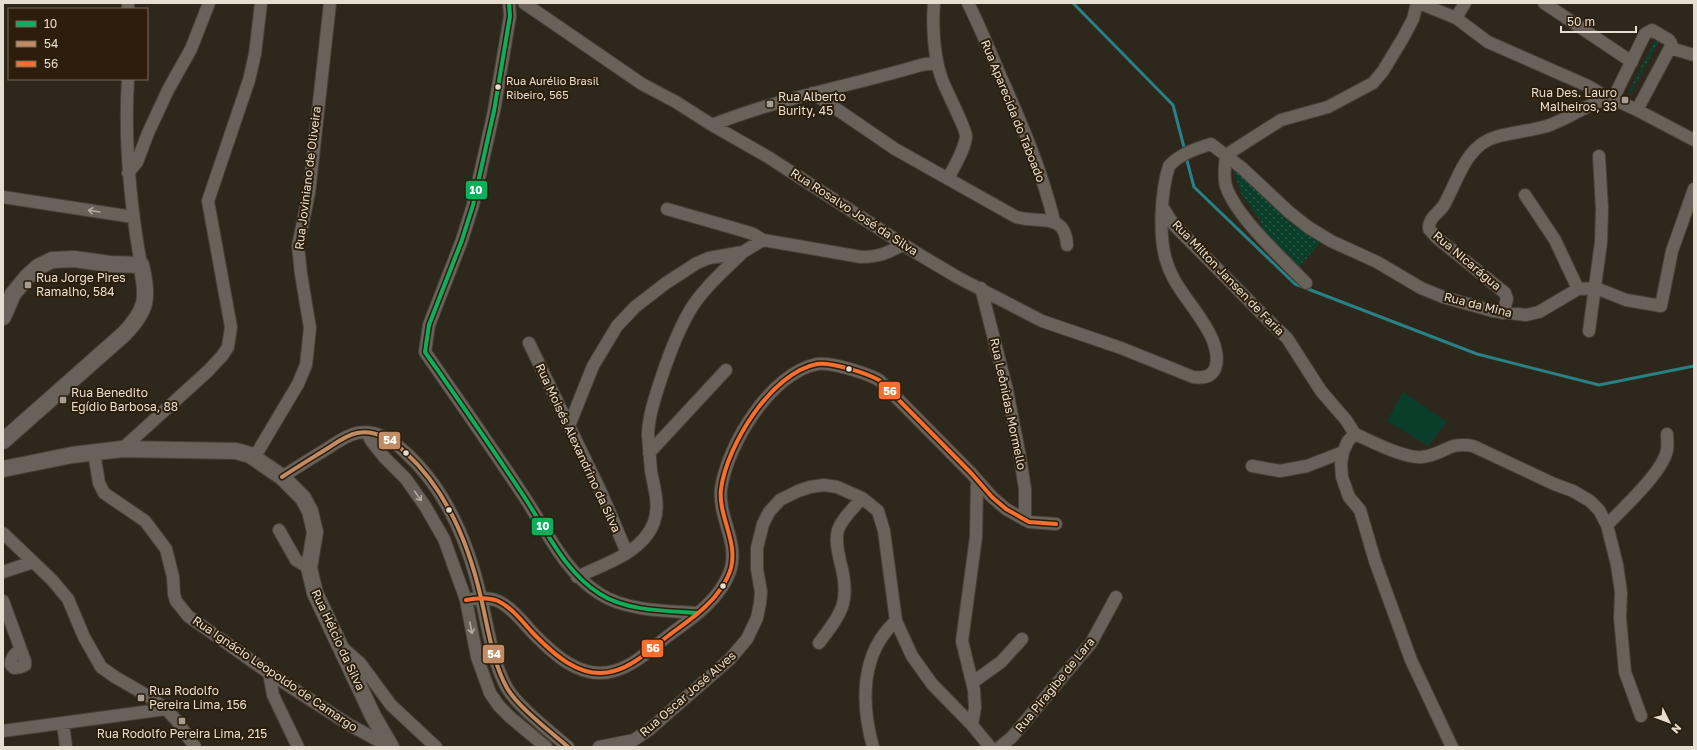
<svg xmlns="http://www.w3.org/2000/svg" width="1697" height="750" viewBox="0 0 1697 750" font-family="'Golos Text',sans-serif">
<defs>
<pattern id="park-dots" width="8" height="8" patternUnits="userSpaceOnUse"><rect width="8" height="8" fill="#0a3e2b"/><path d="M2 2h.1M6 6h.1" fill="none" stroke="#2e5949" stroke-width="1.8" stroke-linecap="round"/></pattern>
</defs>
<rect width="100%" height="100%" fill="#2e271c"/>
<!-- grass -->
<path fill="#0a3e2b" d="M 1403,392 L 1447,422 L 1428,446 L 1387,421 Z"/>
<!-- park -->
<path fill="url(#park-dots)" d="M 1656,39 L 1659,41 L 1630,94 L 1628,93 Z
M 1232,166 L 1323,239 L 1298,268 L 1265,237 L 1261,222 L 1241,193 Z"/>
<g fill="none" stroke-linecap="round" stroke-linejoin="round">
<!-- stream -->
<path stroke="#298086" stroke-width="3" d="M 1073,3 L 1173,105 L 1185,151
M 1186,157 L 1194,187 L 1295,284 L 1477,354 L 1599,385 L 1694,366"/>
<defs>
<path id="street" d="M 128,3 L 128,9
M 509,3 L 510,16 L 494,111 L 473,205 L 462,240 L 429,325 L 425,352 C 457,398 490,445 521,492 C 545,527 563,571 600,594 C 626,611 667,611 698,613
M 524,3 L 642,84 L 676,102 L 712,125 L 768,157 L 915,252 L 957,277 L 1042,321 L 1121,348 L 1193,377 C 1219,381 1220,360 1213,341 C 1202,313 1176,292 1167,263 C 1158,238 1161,191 1169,166 C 1180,154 1195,149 1211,144 L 1242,168 L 1289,212 L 1308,227 L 1331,241 L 1377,262 L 1421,288 L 1443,297 L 1493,311 L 1526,315 L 1539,312 L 1578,289 L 1596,288 L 1626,300 L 1661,306 L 1672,251 L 1694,189
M 934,3 C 932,27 934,60 943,82 C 947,92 966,129 966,136 C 965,150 954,166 948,179
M 968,3 C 980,27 990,51 1000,75 C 1021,122 1042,171 1054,221
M 1419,3 L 1456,18 L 1488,42 L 1588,86 L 1608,98 L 1613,99 L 1637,110 L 1694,140
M 1544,3 L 1632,62
M 1456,18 L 1465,3
M 1670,48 L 1694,55
M 128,79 C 124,142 130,203 141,265
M 813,93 L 895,149 L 1016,217 C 1038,224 1065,211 1067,245
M 1613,99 L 1645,34 L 1652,30 L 1669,40 L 1671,43 L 1670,48 L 1637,110
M 712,125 C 779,98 851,86 921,65 L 937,62
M 128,173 L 137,162 L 148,133 L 168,90 L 191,49 L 209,3
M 1525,195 L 1555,240 L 1578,289
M 3,197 L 133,217
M 1163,208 L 1174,225 L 1272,324 L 1287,338 L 1321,391 L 1346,420 L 1355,434 L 1348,441 L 1343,452 L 1341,464 L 1342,477 L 1349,497 L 1360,510 L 1375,561 L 1411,660 L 1452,747
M 667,209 L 744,231 L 753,234 L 763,240
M 1306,283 C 1283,259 1236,217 1226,186 C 1223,176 1225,165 1226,155 L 1281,120 L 1328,107 L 1373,83 L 1383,71 L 1403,38 L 1413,19 L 1417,3
M 981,288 L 1007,390 L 1020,457 L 1025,489 L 1025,520
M 1503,313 L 1507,299 L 1505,293 L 1436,237 L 1429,229 C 1428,218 1439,213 1444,205 C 1458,180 1466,145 1496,137 C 1513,132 1530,131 1547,126 C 1568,119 1586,105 1608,98
M 1589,331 L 1601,242 L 1602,209 L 1599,156
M 529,343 L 601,492 L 627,553
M 569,426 L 593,366 L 617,326 L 635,307 L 666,283 L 697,263 L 709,258 L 743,252 L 763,240 L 861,257 C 878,257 889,253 903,244
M 367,433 L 372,442 L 385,458 L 406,479 L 425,506 L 444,539 L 466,600 L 477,657 L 490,693 L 499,706 L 510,717 L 546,747
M 1355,434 C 1371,441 1405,459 1422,457 C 1444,455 1448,441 1473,446 L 1554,484 L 1573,491 L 1590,501 L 1599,510 L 1607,525 L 1617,565 L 1621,592 L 1620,618 L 1625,672 L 1641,716
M 122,449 L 208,371 L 222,356 L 228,347 L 231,327 L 208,201 L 249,80 L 255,54 L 261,3
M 94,453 L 99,483 L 104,493 L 145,521 L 166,549 L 173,577 L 174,594 L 176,601 L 188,616 L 269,673 L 348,724 L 390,747
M 649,453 L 726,370
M 254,458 L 298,384 L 306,365 L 310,328 L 301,274 L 298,246 L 309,193 L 330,3
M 1252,466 L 1280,471 L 1307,466 L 1343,452
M 282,477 C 297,467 312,458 328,448 C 337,442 347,435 357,433 C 376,429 392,440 405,452 C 447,490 469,545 481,598 C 488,627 492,661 507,688 C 518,707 551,732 568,747
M 1607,525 C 1623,508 1663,472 1667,450 C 1668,445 1667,439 1667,434
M 279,530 L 296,560 L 309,568
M 3,533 L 52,580 L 68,599 L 84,637 L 101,667 L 115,677 L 148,696 L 166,709 L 177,721 L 195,747
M 3,572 L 33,562
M 577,577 C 604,564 643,553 654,522 C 660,506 654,487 651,471 C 650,459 649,447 648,435 C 648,419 654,400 659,385 C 667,360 676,335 689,312 C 702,289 725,270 743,252
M 466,600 C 476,598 488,597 498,601 C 511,607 522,621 531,631 C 552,653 581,681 614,671 C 634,666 652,648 668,636 C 681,626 695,617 706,606 C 716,597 727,582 731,568 C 738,541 718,516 721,489 C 727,445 771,373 817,364 C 832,362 866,373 879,380 L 971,473 L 992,497 L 1006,509 L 1029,522 L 1056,524
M 3,601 L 25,661 L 25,665 L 21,667 L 14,668 L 11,665 C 10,658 14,654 20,650
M 819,643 C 843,611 851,601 840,561 C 838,551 835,540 838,530 C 842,518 854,508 862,498
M 343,648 L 360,663 L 391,705 L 436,747
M 269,673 L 273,695 L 298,747
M 973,682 L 1001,662 L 1022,639
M 63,723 L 66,747
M 972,725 L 975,708 L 974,690 L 962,641 L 976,537 L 977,480
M 3,731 L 166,709
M 599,747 L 634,740 L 650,729 L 730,659 L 747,639 L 757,618 L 760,603 L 761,592 L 757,569 L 757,548 L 763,524 L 769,512 L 780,500 L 798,491 L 810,487 L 824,485 L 837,487 L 862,498 L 878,511 L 884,531 L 896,621 L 912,656 L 932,684 L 972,725 L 990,747
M 873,747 C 861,704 860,653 896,621
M 1000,747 L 1012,737 L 1091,643 L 1116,597"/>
<path id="secondary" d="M 3,317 L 13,294 L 27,277 L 38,267 L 52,260 L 74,259 L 110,264 L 141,265 C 149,298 147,310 124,334 L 3,441
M 3,469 L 72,455 L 122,449 L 236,451 L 250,455 L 282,477 L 303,498 L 310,511 L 315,532 L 309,568 L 315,593 L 373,716 L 391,747"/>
</defs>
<!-- street casing -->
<use href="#street" stroke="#484138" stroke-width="14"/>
<!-- secondary casing -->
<use href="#secondary" stroke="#484138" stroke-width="18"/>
<!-- street -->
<use href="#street" stroke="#69625b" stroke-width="12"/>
<!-- secondary -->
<use href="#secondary" stroke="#69625b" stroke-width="16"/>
<defs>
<path id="bus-1" d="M 509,3 L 510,16 L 494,111 L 473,205 L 462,240 L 429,325 L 425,352 C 457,398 490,445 521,492 C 545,527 563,571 600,594 C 626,611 667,611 698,613"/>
<path id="bus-2" d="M 282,477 C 297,467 312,458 328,448 C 337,442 347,435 357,433 C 376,429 392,440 405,452 C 447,490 469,545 481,598 C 488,627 492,661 507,688 C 518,707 551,732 568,747"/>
<path id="bus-3" d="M 466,600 C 476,598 488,597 498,601 C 511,607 522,621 531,631 C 552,653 581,681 614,671 C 634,666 652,648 668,636 C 681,626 695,617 706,606 C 716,597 727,582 731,568 C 738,541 718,516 721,489 C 727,445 771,373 817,364 C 832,362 866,373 879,380 L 971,473 L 992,497 L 1006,509 L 1029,522 L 1056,524"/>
</defs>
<!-- bus-1 casing -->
<use href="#bus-1" stroke="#2c1e0a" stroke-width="7"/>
<!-- bus-2 casing -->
<use href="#bus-2" stroke="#2c1e0a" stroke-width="7"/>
<!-- bus-3 casing -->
<use href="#bus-3" stroke="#2c1e0a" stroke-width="7"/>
<!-- bus-1 -->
<use href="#bus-1" stroke="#0daf5c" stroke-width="4"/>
<!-- bus-2 -->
<use href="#bus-2" stroke="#c18c65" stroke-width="4"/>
<!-- bus-3 -->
<use href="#bus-3" stroke="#f46f30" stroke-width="4"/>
</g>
<!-- one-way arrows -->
<defs><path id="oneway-shaft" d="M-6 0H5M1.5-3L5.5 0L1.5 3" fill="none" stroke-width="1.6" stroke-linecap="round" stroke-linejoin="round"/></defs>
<g stroke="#b5aca2">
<use href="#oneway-shaft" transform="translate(94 211) rotate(-171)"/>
<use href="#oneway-shaft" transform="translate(418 496) rotate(55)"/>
<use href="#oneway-shaft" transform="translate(471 628) rotate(79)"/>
</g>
<!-- markers -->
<g fill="#e7ded2" stroke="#2c1e0a" stroke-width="1.5">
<circle cx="498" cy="87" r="3.5"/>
<circle cx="849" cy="369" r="3.5"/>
<circle cx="406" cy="453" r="3.5"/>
<circle cx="449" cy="510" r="3.5"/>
<circle cx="723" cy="586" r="3.5"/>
</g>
<g fill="#a69e92" stroke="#2c1e0a" stroke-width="1.5">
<rect x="1621" y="96" width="8" height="8" rx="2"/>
<rect x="766" y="100" width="8" height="8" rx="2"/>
<rect x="24" y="281" width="8" height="8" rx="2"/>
<rect x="59" y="396" width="8" height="8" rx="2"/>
<rect x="137" y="694" width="8" height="8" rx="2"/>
<rect x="178" y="717" width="8" height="8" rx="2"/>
</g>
<g text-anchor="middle" stroke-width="4" stroke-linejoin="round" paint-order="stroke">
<!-- bus labels -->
<g font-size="11" fill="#e7ded2" stroke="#2c1e0a" text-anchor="start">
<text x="506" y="85">Rua Aurélio Brasil<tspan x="506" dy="14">Ribeiro, 565</tspan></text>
</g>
<!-- poi labels -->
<g font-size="12" fill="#e7ded2" stroke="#2c1e0a" text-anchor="start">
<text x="1617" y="97" text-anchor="end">Rua Des. Lauro<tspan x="1617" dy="14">Malheiros, 33</tspan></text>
<text x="778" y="101">Rua Alberto<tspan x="778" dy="14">Burity, 45</tspan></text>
<text x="36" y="282">Rua Jorge Pires<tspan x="36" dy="14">Ramalho, 584</tspan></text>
<text x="71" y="397">Rua Benedito<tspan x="71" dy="14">Egídio Barbosa, 88</tspan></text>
<text x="149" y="695">Rua Rodolfo<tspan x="149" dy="14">Pereira Lima, 156</tspan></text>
<text x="182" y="738" text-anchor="middle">Rua Rodolfo Pereira Lima, 215</text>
</g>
<!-- street labels -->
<g font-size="12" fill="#e7ded2" stroke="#2c1e0a">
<text transform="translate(1013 111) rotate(68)" y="4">Rua Aparecida do Taboado</text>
<text transform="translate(308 178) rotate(-83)" y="4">Rua Joviniano de Oliveira</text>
<text transform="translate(854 212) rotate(33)" y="4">Rua Rosalvo José da Silva</text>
<text transform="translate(1467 261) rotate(40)" y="4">Rua NIcarágua</text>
<text transform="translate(1228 278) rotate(46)" y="4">Rua Milton Jansen de Faria</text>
<text transform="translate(1478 305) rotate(14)" y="4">Rua da Mina</text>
<text transform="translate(1008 404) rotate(78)" y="4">Rua Leônidas Mormello</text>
<text transform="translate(578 448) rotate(65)" y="4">Rua Moisés Alexandrino da Silva</text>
<text transform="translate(338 640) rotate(65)" y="4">Rua Hélcio da Silva</text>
<text transform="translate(275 674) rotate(34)" y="4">Rua Ignácio Leopoldo de Camargo</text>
<text transform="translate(1055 685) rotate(-51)" y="4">Rua Piragibe de Lara</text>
<text transform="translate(688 694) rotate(-41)" y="4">Rua Oscar José Alves</text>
</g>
</g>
<g stroke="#2c1e0a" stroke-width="1.5">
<rect x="465" y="180" width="23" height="20" rx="4" fill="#0daf5c"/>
<rect x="878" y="381" width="23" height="19" rx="4" fill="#f46f30"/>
<rect x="378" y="431" width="23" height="19" rx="4" fill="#c18c65"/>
<rect x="531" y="517" width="23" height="19" rx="4" fill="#0daf5c"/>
<rect x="641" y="639" width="23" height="19" rx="4" fill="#f46f30"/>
<rect x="482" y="644" width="23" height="20" rx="4" fill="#c18c65"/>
</g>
<g font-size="11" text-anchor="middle" font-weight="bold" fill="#fff">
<text x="476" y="194">10</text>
<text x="890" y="395">56</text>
<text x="390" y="444">54</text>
<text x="543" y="530">10</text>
<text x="653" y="652">56</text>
<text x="494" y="658">54</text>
</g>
<!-- border -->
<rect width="1697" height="750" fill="none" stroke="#e7ded2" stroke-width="8"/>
<!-- legend -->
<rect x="8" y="8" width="140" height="72" fill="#2c1e0a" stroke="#776b5a"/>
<rect x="16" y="21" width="20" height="6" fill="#0daf5c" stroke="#776b5a"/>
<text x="44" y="28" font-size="12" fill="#e7ded2">10</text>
<rect x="16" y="41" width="20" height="6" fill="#c18c65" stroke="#776b5a"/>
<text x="44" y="48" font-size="12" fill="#e7ded2">54</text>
<rect x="16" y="61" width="20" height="6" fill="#f46f30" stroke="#776b5a"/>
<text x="44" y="68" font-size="12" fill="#e7ded2">56</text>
<!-- north arrow -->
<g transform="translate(1669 722) rotate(132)" stroke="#2c1e0a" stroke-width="3" paint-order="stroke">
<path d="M0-3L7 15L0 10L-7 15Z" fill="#e7ded2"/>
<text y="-6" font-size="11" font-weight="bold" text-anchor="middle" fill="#e7ded2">N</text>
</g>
<!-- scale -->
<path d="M1561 26v6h75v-6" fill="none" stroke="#e7ded2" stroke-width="2"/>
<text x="1567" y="26" font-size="12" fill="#e7ded2" stroke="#2c1e0a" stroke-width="3" paint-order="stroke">50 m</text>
</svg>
